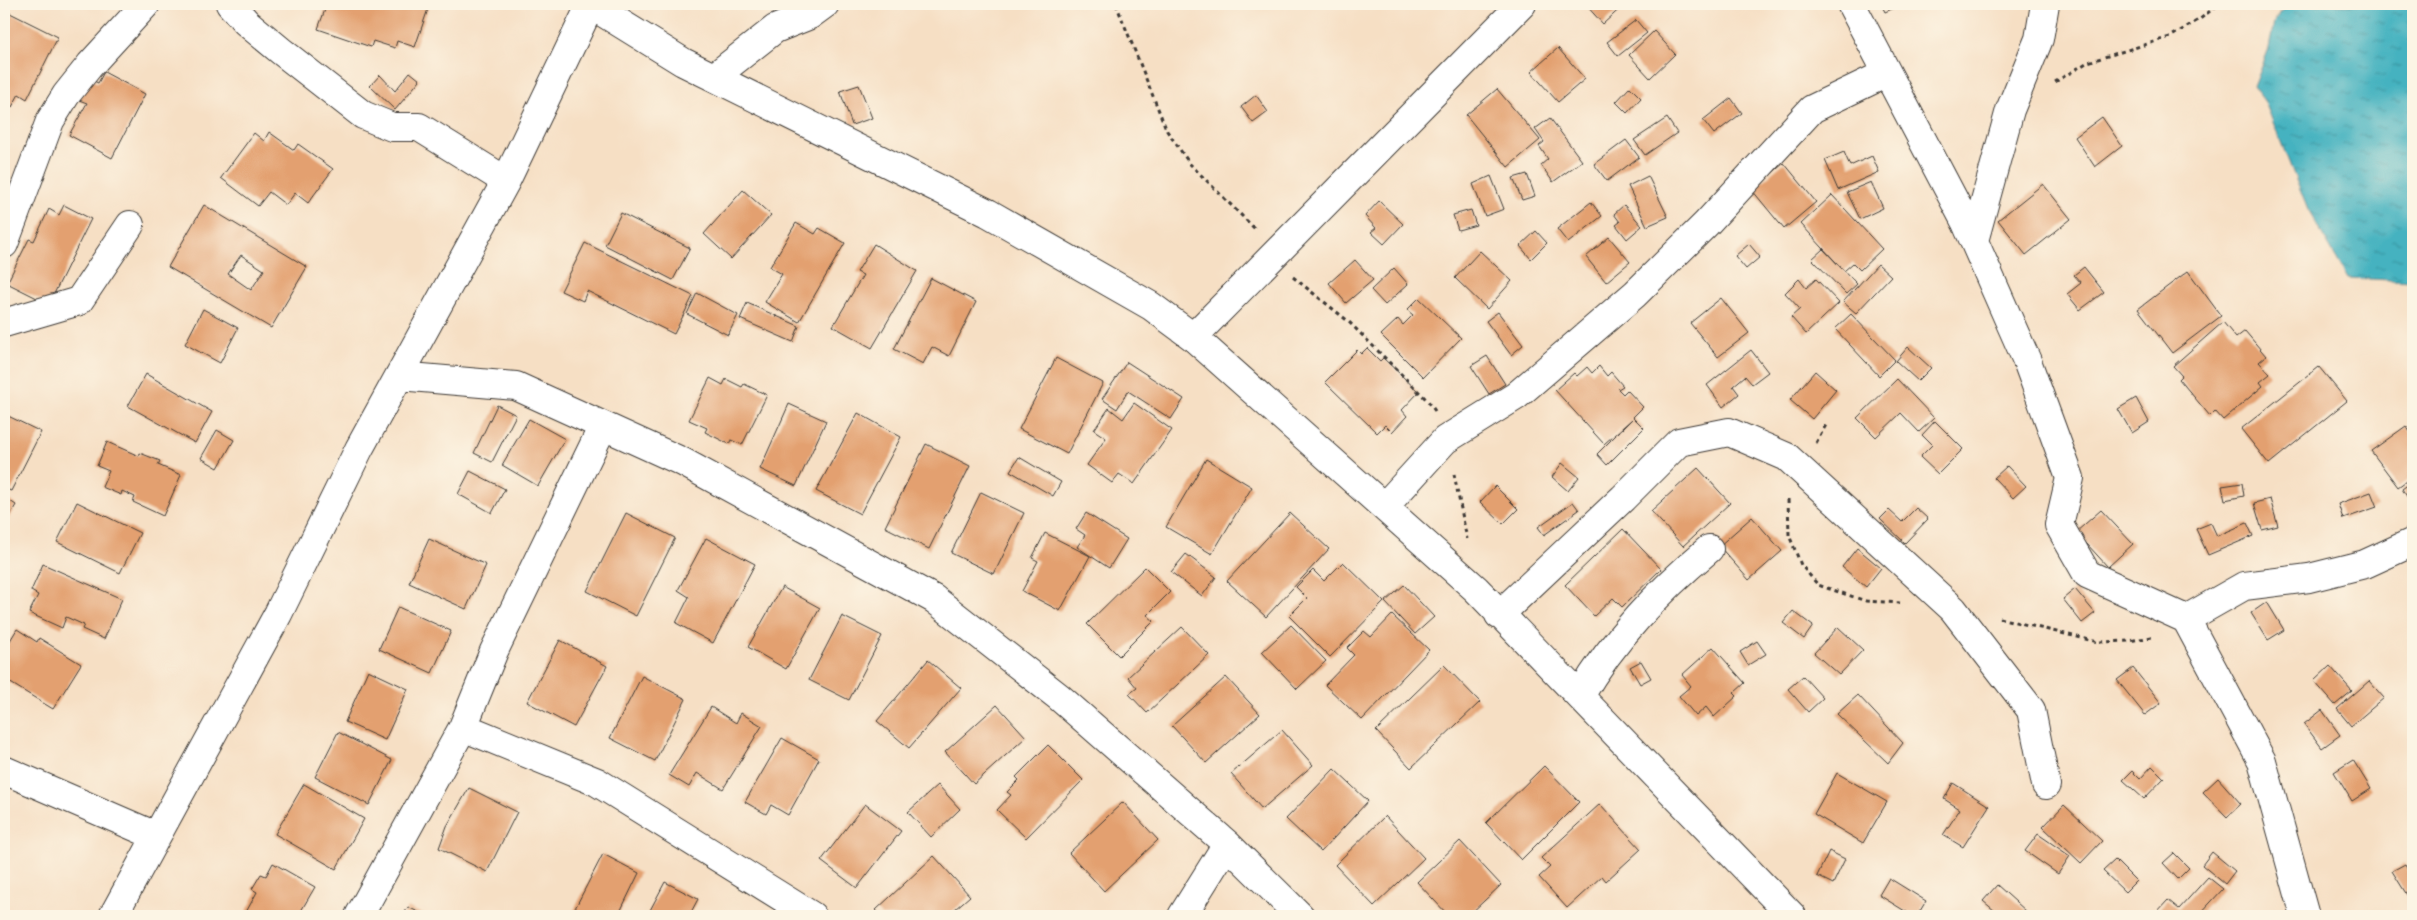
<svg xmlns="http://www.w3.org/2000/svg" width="2417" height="920" viewBox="0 0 2417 920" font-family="'Gochi Hand',sans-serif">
<defs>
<pattern id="water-ripples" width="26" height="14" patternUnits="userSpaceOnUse" patternTransform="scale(1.25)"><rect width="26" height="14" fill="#44b2c0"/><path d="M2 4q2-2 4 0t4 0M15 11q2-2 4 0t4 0" fill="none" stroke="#38909b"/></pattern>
</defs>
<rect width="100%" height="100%" fill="#fcf5e5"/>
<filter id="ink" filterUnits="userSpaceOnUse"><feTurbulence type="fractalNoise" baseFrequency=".02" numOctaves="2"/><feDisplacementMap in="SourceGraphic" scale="10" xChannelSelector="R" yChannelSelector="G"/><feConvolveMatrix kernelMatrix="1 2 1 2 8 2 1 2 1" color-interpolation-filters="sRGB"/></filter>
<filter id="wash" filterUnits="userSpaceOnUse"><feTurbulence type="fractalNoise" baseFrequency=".0096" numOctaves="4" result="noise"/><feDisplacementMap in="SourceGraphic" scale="20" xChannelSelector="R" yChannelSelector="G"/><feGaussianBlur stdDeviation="1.12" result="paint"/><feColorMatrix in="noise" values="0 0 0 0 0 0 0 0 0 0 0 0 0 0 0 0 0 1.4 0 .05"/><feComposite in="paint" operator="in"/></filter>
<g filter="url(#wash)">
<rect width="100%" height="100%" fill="#f6dfc4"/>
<!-- water -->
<path fill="url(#water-ripples)" stroke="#30676e" d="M 2290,4 L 2413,4 L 2413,281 L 2348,278 L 2308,210 L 2265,102 L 2254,87 L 2269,48 L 2274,22 L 2280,13 Z"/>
<g id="blocks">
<!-- building -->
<path fill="#e3a06f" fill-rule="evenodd" d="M 327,4 L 423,4 L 429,6 L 415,47 L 397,41 L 395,48 L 373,41 L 371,47 L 318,29 Z
M 1585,4 L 1625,4 L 1603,24 Z
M 1881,4 L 1903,4 L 1885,12 Z
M 8,12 L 58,37 L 27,99 L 19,94 L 12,107 L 4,103 L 4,21 Z
M 1636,20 L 1647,33 L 1618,56 L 1607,42 Z
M 1654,31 L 1675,54 L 1650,78 L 1629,55 Z
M 1558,48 L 1585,79 L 1558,102 L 1531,72 Z
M 104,72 L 145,94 L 112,158 L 69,135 L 87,103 L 79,100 L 90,79 L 98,83 Z
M 410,72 L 420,80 L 395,110 L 370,86 L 380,75 L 395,91 Z
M 859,85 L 872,118 L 852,125 L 840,91 Z
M 1630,87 L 1641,98 L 1627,113 L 1616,102 Z
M 1497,89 L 1540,140 L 1508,167 L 1466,115 Z
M 1256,95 L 1268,112 L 1253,123 L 1241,107 Z
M 1731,98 L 1742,113 L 1714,134 L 1703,120 Z
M 2102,117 L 2122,146 L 2095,167 L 2075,137 Z
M 1550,118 L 1582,161 L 1553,182 L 1541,165 L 1548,159 L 1539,146 L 1544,142 L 1535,129 Z
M 1667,118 L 1677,133 L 1645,155 L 1634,140 Z
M 269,132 L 294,150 L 298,144 L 333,169 L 308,203 L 295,193 L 286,205 L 269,192 L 258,206 L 221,178 L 254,133 L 264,141 Z
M 1626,140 L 1639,157 L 1607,181 L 1594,164 Z
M 1844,152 L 1850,166 L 1872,156 L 1879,172 L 1838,190 L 1825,160 Z
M 1784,163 L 1816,202 L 1784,229 L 1752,190 Z
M 1527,174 L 1535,196 L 1522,200 L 1513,178 Z
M 1491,176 L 1504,209 L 1485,216 L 1473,184 Z
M 1648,176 L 1668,217 L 1647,226 L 1628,186 Z
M 1871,182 L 1883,208 L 1860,219 L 1847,192 Z
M 2043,184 L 2071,219 L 2026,255 L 1998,220 Z
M 743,190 L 771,215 L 731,259 L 704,234 Z
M 1832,195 L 1882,249 L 1860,270 L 1853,263 L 1844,271 L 1801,224 Z
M 1379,201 L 1403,224 L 1384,244 L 1371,232 L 1376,228 L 1365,216 Z
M 1591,202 L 1602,216 L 1568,243 L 1557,229 Z
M 64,205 L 91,219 L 49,304 L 7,283 L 29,239 L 34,241 L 49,209 L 59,215 Z
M 204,205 L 307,267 L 271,328 L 168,267 ZM 241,255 L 264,270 L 251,290 L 228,274 Z
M 1624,205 L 1642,226 L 1627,239 L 1616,225 L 1620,222 L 1614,214 Z
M 1471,210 L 1476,225 L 1458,230 L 1453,215 Z
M 621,213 L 690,248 L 673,280 L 605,245 Z
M 796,223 L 815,234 L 819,228 L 845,243 L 799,322 L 765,302 L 782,274 L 770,267 Z
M 1536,231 L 1547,243 L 1531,259 L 1520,246 Z
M 1609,237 L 1630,262 L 1606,282 L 1586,257 Z
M 585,243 L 693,296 L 674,334 L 587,291 L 583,301 L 561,291 Z
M 874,244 L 917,271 L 872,348 L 833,326 L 863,275 L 857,272 Z
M 1749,244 L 1760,257 L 1746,269 L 1735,256 Z
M 1823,249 L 1857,284 L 1846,294 L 1812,259 Z
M 1480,251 L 1512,281 L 1487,309 L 1455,278 Z
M 1355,260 L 1373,280 L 1346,303 L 1329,283 Z
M 1878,264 L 1891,276 L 1856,313 L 1843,302 Z
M 2084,267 L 2104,292 L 2080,310 L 2067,294 L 2081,283 L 2074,275 Z
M 1394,268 L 1408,284 L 1385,305 L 1371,290 Z
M 2188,271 L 2221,316 L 2172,353 L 2138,309 Z
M 931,278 L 976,302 L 949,356 L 932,347 L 923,364 L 894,349 Z
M 1799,279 L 1806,288 L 1816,279 L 1839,303 L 1806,334 L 1791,317 L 1800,309 L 1785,293 Z
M 697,293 L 738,315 L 728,335 L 687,314 Z
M 1419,298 L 1461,338 L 1423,377 L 1381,335 L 1398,319 L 1403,325 L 1413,315 L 1407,310 Z
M 1721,298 L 1749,333 L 1718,357 L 1690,323 Z
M 747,303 L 799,326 L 793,342 L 740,319 Z
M 203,309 L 238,328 L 220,363 L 185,344 Z
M 1498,312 L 1523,345 L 1511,355 L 1486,321 Z
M 1851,314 L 1895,360 L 1879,376 L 1835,329 Z
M 2223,322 L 2236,338 L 2245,331 L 2266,356 L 2259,362 L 2270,374 L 2260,382 L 2263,386 L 2223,420 L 2215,411 L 2210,416 L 2179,379 L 2182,376 L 2173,366 Z
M 1908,347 L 1931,368 L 1918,381 L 1896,361 Z
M 1367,348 L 1380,361 L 1383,358 L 1419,392 L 1402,410 L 1407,416 L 1392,432 L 1385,425 L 1377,433 L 1325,382 L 1357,350 L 1361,354 Z
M 1751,350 L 1768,372 L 1752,384 L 1745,376 L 1733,386 L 1739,394 L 1723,407 L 1707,385 Z
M 1487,356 L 1505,384 L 1489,394 L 1471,366 Z
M 1056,358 L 1103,383 L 1067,454 L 1019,429 Z
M 1127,362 L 1184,399 L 1171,419 L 1128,391 L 1117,409 L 1102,399 Z
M 1599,366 L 1607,376 L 1611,372 L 1623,386 L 1618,389 L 1623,394 L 1627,390 L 1643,407 L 1633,417 L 1644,428 L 1607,465 L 1597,454 L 1632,419 L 1604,444 L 1555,390 L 1574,373 L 1577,376 L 1587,367 L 1592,373 Z
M 2319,367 L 2347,401 L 2269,464 L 2241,429 Z
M 1815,371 L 1836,390 L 1812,419 L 1790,400 Z
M 146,374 L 212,412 L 195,443 L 128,406 Z
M 710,378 L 723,385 L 726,379 L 742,387 L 744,384 L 767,395 L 742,445 L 731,440 L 729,444 L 705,432 L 707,428 L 689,420 Z
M 1897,379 L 1934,418 L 1919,432 L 1901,413 L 1876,437 L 1857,418 Z
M 2136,398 L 2149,422 L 2132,433 L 2118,409 Z
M 1134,403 L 1172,430 L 1134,484 L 1119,474 L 1112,483 L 1087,465 L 1106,438 L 1094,430 L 1109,408 L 1123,419 Z
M 789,404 L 826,421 L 796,486 L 760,469 Z
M 497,405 L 516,415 L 492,462 L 474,453 Z
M 858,413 L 901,437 L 860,514 L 816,491 Z
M 4,414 L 41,432 L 11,491 L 4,488 Z
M 529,419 L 565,439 L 538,486 L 502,465 Z
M 1935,421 L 1963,449 L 1938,474 L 1920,457 L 1932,445 L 1922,435 Z
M 2406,426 L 2413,436 L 2413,476 L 2398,487 L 2371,451 Z
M 217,430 L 234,440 L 218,468 L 201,458 Z
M 107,442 L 139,456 L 140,453 L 160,461 L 158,465 L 181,475 L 163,516 L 133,502 L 135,497 L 122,491 L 121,495 L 102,487 L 109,471 L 97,466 Z
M 926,444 L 970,466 L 929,549 L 885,527 Z
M 1019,457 L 1061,482 L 1053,496 L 1010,471 Z
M 1206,459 L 1252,487 L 1212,554 L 1166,527 Z
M 1562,463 L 1579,477 L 1568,491 L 1552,477 Z
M 2007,466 L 2026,486 L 2013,498 L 1994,478 Z
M 1698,468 L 1730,503 L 1683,546 L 1651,511 Z
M 470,471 L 505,489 L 492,513 L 458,494 Z
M 2413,481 L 2413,499 L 2410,501 L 2402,489 Z
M 2242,483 L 2244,496 L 2225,500 L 2222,486 Z
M 1495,486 L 1518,509 L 1503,524 L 1480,502 Z
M 981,492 L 1024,513 L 994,574 L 951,553 Z
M 2371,492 L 2377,507 L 2343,519 L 2338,504 Z
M 4,497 L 16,505 L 4,526 Z
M 2270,499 L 2278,526 L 2262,530 L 2254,503 Z
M 77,502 L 140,533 L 120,573 L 57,542 Z
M 1573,502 L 1579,510 L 1544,535 L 1538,527 Z
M 1916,508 L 1928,519 L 1905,543 L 1880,519 L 1889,510 L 1902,522 Z
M 2101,510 L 2133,544 L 2108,567 L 2076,532 Z
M 626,513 L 675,538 L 636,616 L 587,591 Z
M 1086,513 L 1127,539 L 1109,568 L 1077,547 L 1085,535 L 1076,529 Z
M 1290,513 L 1329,549 L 1266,617 L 1227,581 Z
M 1752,517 L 1782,551 L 1749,580 L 1719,546 Z
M 2211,523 L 2217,536 L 2247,523 L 2253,536 L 2208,555 L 2196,529 Z
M 1623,529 L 1661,569 L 1622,607 L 1613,598 L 1594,616 L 1565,585 Z
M 1045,533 L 1090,556 L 1060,611 L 1022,591 L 1038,561 L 1032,558 Z
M 706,538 L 755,564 L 713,643 L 676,623 L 689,597 L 678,590 Z
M 429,539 L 486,565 L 466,609 L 409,583 Z
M 1857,548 L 1881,568 L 1866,587 L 1842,567 Z
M 1186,554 L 1216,577 L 1202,596 L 1171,572 Z
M 1343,562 L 1384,602 L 1330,657 L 1289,616 L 1307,598 L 1296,587 L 1313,570 L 1324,581 Z
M 43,564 L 122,599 L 104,639 L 82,629 L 84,625 L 66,617 L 62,628 L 29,613 L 38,595 L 31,591 Z
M 1145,567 L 1170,592 L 1147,615 L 1154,621 L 1119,656 L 1087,624 Z
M 1404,585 L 1434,617 L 1415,634 L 1385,602 Z
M 782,587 L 820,608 L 786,669 L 748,647 Z
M 2075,589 L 2095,613 L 2082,623 L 2063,599 Z
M 2267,602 L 2284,630 L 2268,640 L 2251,613 Z
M 398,607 L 451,631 L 432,673 L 379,649 Z
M 1793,611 L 1813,626 L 1804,639 L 1783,623 Z
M 1392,615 L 1429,650 L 1362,720 L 1325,685 L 1354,655 L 1347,648 L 1364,631 L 1371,637 Z
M 842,616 L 882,636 L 849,700 L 809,680 Z
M 1291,625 L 1326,661 L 1297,689 L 1262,652 Z
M 1182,627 L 1209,655 L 1147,713 L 1129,694 L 1137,688 L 1128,677 Z
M 1838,627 L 1863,650 L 1839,675 L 1814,653 Z
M 17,629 L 37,642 L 39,638 L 81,664 L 53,709 L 4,679 L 4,642 L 8,644 Z
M 560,640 L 607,666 L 574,727 L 527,702 Z
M 1757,641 L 1766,654 L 1748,665 L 1740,652 Z
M 1713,647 L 1745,683 L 1734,693 L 1737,696 L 1714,717 L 1706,707 L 1696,716 L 1679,696 L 1691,686 L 1682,675 Z
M 928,660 L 961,688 L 909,748 L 877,721 Z
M 1641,661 L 1651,678 L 1640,684 L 1630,667 Z
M 1444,665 L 1480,702 L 1411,768 L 1376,731 Z
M 2330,666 L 2352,691 L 2335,705 L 2314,681 Z
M 2133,668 L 2161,703 L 2145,715 L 2117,680 Z
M 368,670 L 408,689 L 385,740 L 345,722 Z
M 642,676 L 686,699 L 655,761 L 610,738 Z
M 1803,676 L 1823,698 L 1808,712 L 1788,689 Z
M 1226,677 L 1260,714 L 1206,763 L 1172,726 Z
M 2369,681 L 2384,698 L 2351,726 L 2337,709 Z
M 1858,695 L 1903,743 L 1888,763 L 1837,714 Z
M 997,705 L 1026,737 L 974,784 L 945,752 Z
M 711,707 L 736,723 L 741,713 L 762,726 L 723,789 L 697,773 L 689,787 L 669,775 Z
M 2322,710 L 2340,735 L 2322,748 L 2304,724 Z
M 1282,730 L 1313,765 L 1262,809 L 1231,774 Z
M 338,732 L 392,760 L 369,805 L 315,777 Z
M 782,738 L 819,759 L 788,815 L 771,805 L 766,814 L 745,802 Z
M 1048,745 L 1083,780 L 1026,838 L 997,810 L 1011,795 L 1007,792 L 1019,780 L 1016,777 Z
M 2353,760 L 2371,789 L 2352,801 L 2334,772 Z
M 1544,766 L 1579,802 L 1521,860 L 1486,823 Z
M 2152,766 L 2164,778 L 2144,799 L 2123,780 L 2132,771 L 2140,779 Z
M 1334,769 L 1368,801 L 1321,852 L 1286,819 Z
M 1837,773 L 1887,802 L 1863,843 L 1814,814 Z
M 2218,778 L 2241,804 L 2227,817 L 2203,792 Z
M 1953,783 L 1989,806 L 1963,847 L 1943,835 L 1960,809 L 1944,799 Z
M 304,784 L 364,819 L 336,869 L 275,834 Z
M 938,785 L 960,809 L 931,837 L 908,812 Z
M 469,788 L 517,812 L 487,872 L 439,848 L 447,826 Z
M 1123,802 L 1158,840 L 1104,891 L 1069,853 Z
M 865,804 L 901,831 L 857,888 L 821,861 Z
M 1600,804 L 1641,849 L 1606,881 L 1602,876 L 1567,908 L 1539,877 L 1550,867 L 1541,858 Z
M 2064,805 L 2102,841 L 2081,863 L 2043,827 Z
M 1385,816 L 1424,858 L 1374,906 L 1335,865 Z
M 2038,834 L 2070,856 L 2058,874 L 2025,851 Z
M 1460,841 L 1501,885 L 1468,916 L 1449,916 L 1417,882 Z
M 1829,851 L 1845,859 L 1833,884 L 1817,876 Z
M 2212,852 L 2235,871 L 2225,884 L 2202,865 Z
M 2174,853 L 2189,868 L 2178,879 L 2163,863 Z
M 603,854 L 639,873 L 618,916 L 571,916 Z
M 934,856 L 970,896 L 947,916 L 882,916 L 876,910 Z
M 2115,860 L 2136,881 L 2125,892 L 2103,871 Z
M 273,863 L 315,887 L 298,916 L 244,916 L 257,892 L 252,889 L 261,874 L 266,876 Z
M 2405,864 L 2413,878 L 2413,892 L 2407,895 L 2392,871 Z
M 2208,877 L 2223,889 L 2198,916 L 2160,916 L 2156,913 L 2168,900 L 2179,909 Z
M 1889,878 L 1926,901 L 1917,916 L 1913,916 L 1879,895 Z
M 665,882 L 698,899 L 689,916 L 647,916 Z
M 1997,885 L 2026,911 L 2022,916 L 2001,916 L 1983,901 Z
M 408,907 L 426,916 L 403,916 Z"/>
</g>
</g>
<g filter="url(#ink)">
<use href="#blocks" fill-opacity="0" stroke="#3d3935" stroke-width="1"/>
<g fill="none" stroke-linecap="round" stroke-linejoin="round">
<defs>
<path id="minor" d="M 230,4 L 246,22 L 281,51 L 363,115 L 392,127 L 419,127 L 506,181
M 1851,4 L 1966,223 L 2027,361 L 2070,478 L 2059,525 L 2087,574 L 2186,619 L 2262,761 L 2305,916
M 591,5 L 683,62 L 988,213 L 1151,306 L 1193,337 L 1476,589 L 1792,916
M 714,77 L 775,29 L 810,15 L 825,4
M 1974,241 L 2010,110 L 2039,39 L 2045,4
M 4,244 L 50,121 L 66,95 L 90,65 L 146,4
M 4,323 L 79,301 L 130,225
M 1193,337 L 1522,4
M 399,376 L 516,386 L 683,462 L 934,599 L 1059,697 L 1227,844 L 1182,916
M 1384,507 L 1445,440 L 1516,396 L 1635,294 L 1706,224 L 1812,109 L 1887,73
M 1499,615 L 1623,498 L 1679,442 L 1729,432 L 1787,457 L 1953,609 L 2031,710 L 2046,785
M 2186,619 L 2244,586 L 2309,578 L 2365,564 L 2413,542
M 1580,696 C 1614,638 1658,592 1709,549
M 463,727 L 597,782 L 812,916
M 4,770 L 156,836
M 1227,844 L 1300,916
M 113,916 L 278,614 L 359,449 L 506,181 L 591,4
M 359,916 L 463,727 L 494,651 L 603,426"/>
</defs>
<!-- minor casing -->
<use href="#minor" stroke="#3d3935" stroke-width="30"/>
<!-- path -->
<path stroke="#3d3935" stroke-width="3" stroke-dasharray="4 4" stroke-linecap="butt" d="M 1116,4 L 1167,131 L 1190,164 L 1257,231
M 2055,82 L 2088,62 L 2170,37 L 2200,19 L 2219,4
M 1293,277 L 1348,321 L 1428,401 L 1435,411
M 1816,443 L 1827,423
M 1454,474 L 1467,539
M 1788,499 L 1789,535 L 1801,565 L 1818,585 L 1866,601 L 1900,603
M 1999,618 L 2098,642 L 2129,641 L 2152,637"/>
<!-- minor -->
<use href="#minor" stroke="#fff" stroke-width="28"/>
</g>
</g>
<!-- margin -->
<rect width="2417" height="920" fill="none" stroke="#fcf5e5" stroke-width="20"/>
</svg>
